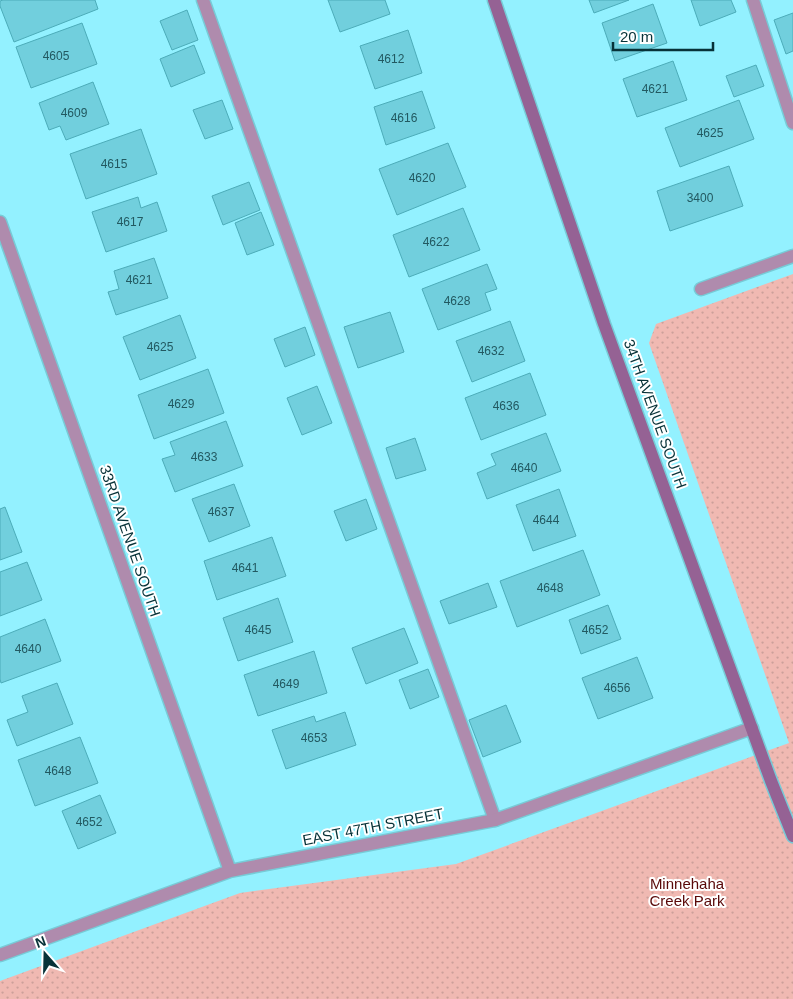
<svg xmlns="http://www.w3.org/2000/svg" width="793" height="999" viewBox="0 0 793 999" font-family="Helvetica,sans-serif">
<defs>
<pattern id="park-dots" width="8" height="8" patternUnits="userSpaceOnUse" patternTransform="scale(1.25)"><rect width="8" height="8" fill="#f0b9b2"/><path d="M2 2h.1M6 6h.1" fill="none" stroke="#cca09a" stroke-width="1.8" stroke-linecap="round"/></pattern>
</defs>
<rect width="100%" height="100%" fill="#93f1ff"/>
<!-- park -->
<path fill="url(#park-dots)" d="M 793,274 L 793,999 L 0,999 L 0,981 L 240,893 L 456,864 L 789,743 L 649,343 L 656,324 Z"/>
<!-- building -->
<path fill="#71cfdd" stroke="#4cacb9" d="M 3,0 L 95,0 L 98,9 L 14,42 L 0,6 L 0,1 Z
M 328,0 L 385,0 L 390,14 L 340,32 Z
M 589,0 L 629,0 L 594,13 Z
M 691,0 L 731,0 L 736,12 L 700,26 Z
M 653,4 L 667,43 L 615,61 L 602,23 Z
M 187,10 L 198,40 L 172,50 L 160,21 Z
M 793,13 L 793,51 L 786,54 L 774,20 Z
M 82,23 L 97,64 L 31,88 L 16,47 Z
M 408,30 L 422,73 L 375,89 L 360,46 Z
M 194,45 L 205,73 L 171,87 L 160,59 Z
M 673,61 L 687,100 L 637,117 L 623,79 Z
M 756,65 L 764,86 L 734,97 L 726,76 Z
M 93,82 L 109,124 L 66,140 L 60,126 L 49,130 L 39,103 Z
M 422,91 L 435,128 L 386,145 L 374,107 Z
M 222,100 L 233,129 L 205,139 L 193,110 Z
M 739,100 L 754,139 L 680,167 L 665,128 Z
M 141,129 L 157,174 L 86,199 L 70,154 Z
M 448,143 L 466,187 L 397,215 L 379,169 Z
M 729,166 L 743,206 L 670,231 L 657,191 Z
M 249,182 L 260,210 L 223,225 L 212,196 Z
M 138,197 L 141,208 L 157,202 L 167,231 L 106,252 L 92,212 Z
M 463,208 L 480,250 L 409,277 L 393,235 Z
M 261,212 L 274,245 L 247,255 L 235,223 Z
M 154,258 L 168,298 L 116,315 L 108,292 L 119,289 L 114,271 Z
M 487,264 L 497,289 L 485,293 L 491,310 L 438,330 L 422,289 Z
M 390,312 L 404,352 L 358,368 L 344,327 Z
M 180,315 L 196,358 L 140,380 L 123,337 Z
M 510,321 L 525,361 L 472,382 L 456,341 Z
M 305,327 L 315,355 L 285,367 L 274,339 Z
M 208,369 L 224,413 L 154,439 L 138,395 Z
M 530,373 L 546,415 L 481,440 L 465,398 Z
M 317,386 L 332,423 L 302,435 L 287,398 Z
M 226,421 L 243,466 L 175,492 L 162,459 L 175,455 L 170,442 Z
M 546,433 L 561,471 L 487,499 L 477,473 L 496,465 L 491,454 Z
M 415,438 L 426,470 L 396,479 L 386,448 Z
M 234,484 L 250,526 L 209,542 L 192,499 Z
M 559,489 L 576,536 L 533,551 L 516,505 Z
M 366,499 L 377,529 L 346,541 L 334,511 Z
M 5,507 L 22,552 L 0,560 L 0,509 Z
M 272,537 L 286,576 L 217,600 L 204,561 Z
M 583,550 L 600,595 L 517,627 L 500,581 Z
M 27,562 L 42,600 L 0,616 L 0,572 Z
M 488,583 L 497,607 L 449,624 L 440,601 Z
M 278,598 L 293,642 L 238,661 L 223,618 Z
M 608,605 L 621,639 L 581,654 L 569,620 Z
M 45,619 L 61,661 L 1,683 L 0,679 L 0,637 Z
M 404,628 L 418,663 L 366,684 L 352,648 Z
M 314,651 L 327,693 L 258,716 L 244,675 Z
M 637,657 L 653,698 L 598,719 L 582,678 Z
M 428,669 L 439,697 L 410,709 L 399,680 Z
M 57,683 L 73,724 L 17,746 L 7,720 L 28,712 L 22,696 Z
M 506,705 L 521,742 L 483,757 L 469,720 Z
M 345,712 L 356,745 L 286,769 L 272,730 L 314,716 L 316,722 Z
M 80,737 L 98,783 L 35,806 L 18,760 Z
M 100,795 L 116,833 L 78,849 L 62,811 Z"/>
<g fill="none" stroke-linecap="round" stroke-linejoin="round">
<defs>
<path id="lane" d="M 203,0 L 495,820
M 753,0 L 793,123"/>
<path id="street" d="M 0,222 L 230,871
M 701,289 L 793,256
M 0,955 L 230,871 L 495,820 L 752,728"/>
<path id="secondary" d="M 494,0 L 604,324 L 771,781 L 793,836"/>
</defs>
<!-- lane casing -->
<use href="#lane" stroke="#77cbd7" stroke-width="15"/>
<!-- street casing -->
<use href="#street" stroke="#77cbd7" stroke-width="15"/>
<!-- secondary casing -->
<use href="#secondary" stroke="#77cbd7" stroke-width="15"/>
<!-- lane -->
<use href="#lane" stroke="#af8bad" stroke-width="12"/>
<!-- street -->
<use href="#street" stroke="#af8bad" stroke-width="12"/>
<!-- secondary -->
<use href="#secondary" stroke="#956294" stroke-width="12"/>
</g>
<g text-anchor="middle" stroke-width="4" stroke-linejoin="round" paint-order="stroke">
<!-- number labels -->
<g font-size="12" fill="#225961">
<text x="56" y="60">4605</text>
<text x="391" y="63">4612</text>
<text x="655" y="93">4621</text>
<text x="74" y="117">4609</text>
<text x="404" y="122">4616</text>
<text x="710" y="137">4625</text>
<text x="114" y="168">4615</text>
<text x="422" y="182">4620</text>
<text x="700" y="202">3400</text>
<text x="130" y="226">4617</text>
<text x="436" y="246">4622</text>
<text x="139" y="284">4621</text>
<text x="457" y="305">4628</text>
<text x="160" y="351">4625</text>
<text x="491" y="355">4632</text>
<text x="181" y="408">4629</text>
<text x="506" y="410">4636</text>
<text x="204" y="461">4633</text>
<text x="524" y="472">4640</text>
<text x="221" y="516">4637</text>
<text x="546" y="524">4644</text>
<text x="245" y="572">4641</text>
<text x="550" y="592">4648</text>
<text x="258" y="634">4645</text>
<text x="595" y="634">4652</text>
<text x="28" y="653">4640</text>
<text x="286" y="688">4649</text>
<text x="617" y="692">4656</text>
<text x="314" y="742">4653</text>
<text x="58" y="775">4648</text>
<text x="89" y="826">4652</text>
</g>
<!-- street labels -->
<g font-size="15" fill="#073238" stroke="#fff">
<text transform="translate(655 414) rotate(70)" y="5">34TH AVENUE SOUTH</text>
<text transform="translate(130 541) rotate(71)" y="5">33RD AVENUE SOUTH</text>
<text transform="translate(373 827) rotate(-11)" y="5">EAST 47TH STREET</text>
</g>
<!-- park labels -->
<g font-size="15" fill="#590808" stroke="#fff">
<text x="687" y="889">Minnehaha<tspan x="687" dy="17">Creek Park</tspan></text>
</g>
</g>
<!-- north arrow -->
<g transform="translate(45 954) rotate(340)" stroke="#ffffff" stroke-width="4" paint-order="stroke">
<path d="M0-4L9 19L0 12L-9 19Z" fill="#073238"/>
<text y="-8" font-size="14" font-weight="bold" text-anchor="middle" fill="#073238">N</text>
</g>
<!-- scale -->
<path d="M613 42v8h100v-8" fill="none" stroke="#073238" stroke-width="2.5"/>
<text x="620" y="42" font-size="15" fill="#073238" stroke="#ffffff" stroke-width="4" paint-order="stroke">20 m</text>
</svg>
